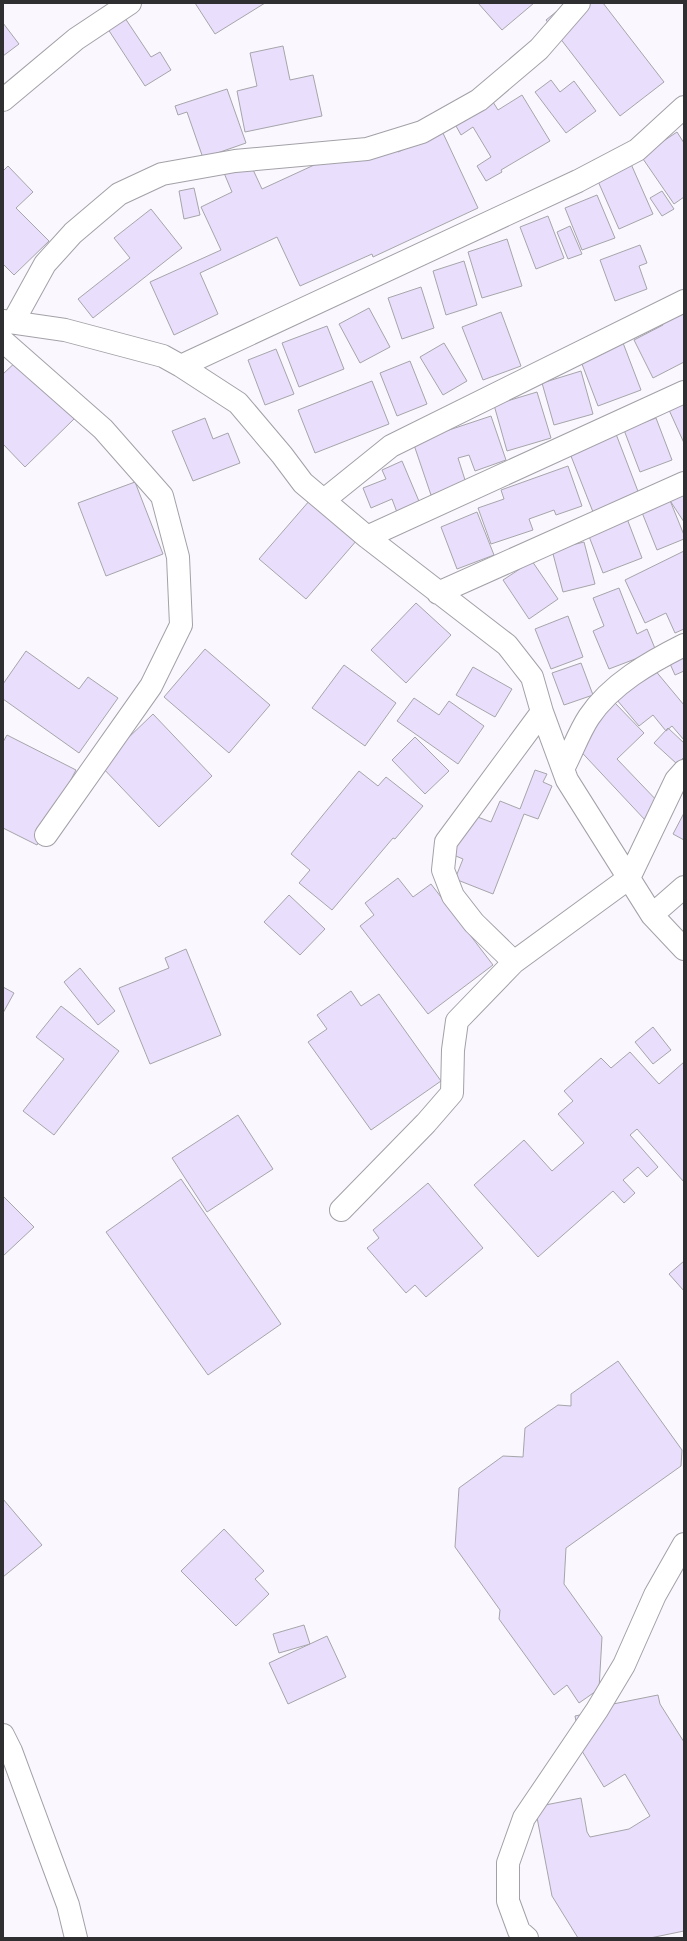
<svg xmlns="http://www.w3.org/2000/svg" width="687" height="1941" viewBox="0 0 687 1941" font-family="Cabin,sans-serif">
<rect width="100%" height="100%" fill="#faf8fe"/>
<!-- building -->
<path fill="#e9defc" stroke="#a6a5aa" d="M 195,3 L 265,3 L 215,34 Z
M 478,3 L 534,3 L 502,30 Z
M 567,3 L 603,3 L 664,82 L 620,116 L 546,20 Z
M 121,12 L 151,57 L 160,52 L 171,70 L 145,86 L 104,23 Z
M 3,23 L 19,44 L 3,56 Z
M 283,46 L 290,80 L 313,75 L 322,116 L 245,132 L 237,91 L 257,86 L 250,53 Z
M 551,80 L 560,92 L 574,81 L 596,111 L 566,133 L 535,92 Z
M 227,89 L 246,143 L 203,158 L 187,112 L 178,115 L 175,106 Z
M 488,94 L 498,110 L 522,95 L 550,141 L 501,170 L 502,172 L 486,181 L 477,166 L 491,157 L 473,127 L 461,135 L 451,117 Z
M 388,131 L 398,152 L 442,131 L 478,208 L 373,257 L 372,254 L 300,286 L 277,237 L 200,273 L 218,314 L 174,335 L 150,282 L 221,250 L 201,207 L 232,192 L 224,173 L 249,161 L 262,189 Z
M 677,132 L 684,143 L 684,197 L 674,204 L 641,156 Z
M 631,164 L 653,214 L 619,229 L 597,179 Z
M 8,166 L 33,192 L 16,208 L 49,241 L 14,275 L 3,264 L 3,171 Z
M 194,188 L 200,215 L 184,219 L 179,191 Z
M 662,191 L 674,209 L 662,216 L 650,198 Z
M 597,195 L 615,238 L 582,250 L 565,208 Z
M 151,209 L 182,248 L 93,318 L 78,299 L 130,258 L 114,238 Z
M 548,216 L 564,258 L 536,269 L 520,227 Z
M 570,226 L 582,254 L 568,259 L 557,232 Z
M 507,239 L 522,286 L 482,298 L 468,252 Z
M 640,245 L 647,263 L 639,266 L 647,289 L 615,301 L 600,260 Z
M 464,261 L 477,305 L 446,315 L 433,271 Z
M 421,287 L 434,328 L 402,339 L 388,298 Z
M 684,299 L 684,362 L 653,378 L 634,340 L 663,325 L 657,313 Z
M 369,308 L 390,347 L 360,363 L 339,324 Z
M 501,312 L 521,366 L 483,380 L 462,327 Z
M 327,326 L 344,369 L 299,387 L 282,343 Z
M 620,335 L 641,390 L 598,406 L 577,351 Z
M 444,343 L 467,381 L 443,395 L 420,357 Z
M 276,349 L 294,394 L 265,405 L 248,360 Z
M 19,359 L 75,418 L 25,467 L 3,444 L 3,374 Z
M 410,361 L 427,404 L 397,416 L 380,373 Z
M 581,371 L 593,414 L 554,425 L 542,383 Z
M 372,381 L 389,424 L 315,453 L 298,410 Z
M 537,392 L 551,438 L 507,451 L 494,405 Z
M 684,403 L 684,443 L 669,410 Z
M 491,416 L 506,460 L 475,471 L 469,455 L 458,458 L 466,483 L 431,495 L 413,442 Z
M 205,418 L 213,439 L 228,433 L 240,463 L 193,481 L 172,431 Z
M 656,418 L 672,460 L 640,472 L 624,430 Z
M 616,434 L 639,494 L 593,512 L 569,451 Z
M 402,461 L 421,506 L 398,515 L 392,499 L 371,508 L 363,488 L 386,479 L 382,470 Z
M 568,466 L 582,506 L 556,515 L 554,510 L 529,519 L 533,530 L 491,544 L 478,508 L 504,499 L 501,490 Z
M 135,482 L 163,554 L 106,576 L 78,503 Z
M 684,484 L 684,522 L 667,496 Z
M 667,493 L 684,535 L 684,539 L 657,550 L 639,505 Z
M 310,500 L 357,540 L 306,599 L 259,559 Z
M 477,512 L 494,555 L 457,569 L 441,527 Z
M 626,516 L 642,558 L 603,573 L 587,531 Z
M 584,542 L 595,584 L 563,592 L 552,550 Z
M 684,551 L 684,629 L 675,633 L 666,613 L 645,623 L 625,580 Z
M 532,561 L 558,599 L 529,619 L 503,580 Z
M 619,588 L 637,634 L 647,629 L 656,651 L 609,669 L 593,631 L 604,626 L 593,598 Z
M 416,603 L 451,635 L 406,683 L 371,650 Z
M 568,616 L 583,657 L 551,669 L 535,629 Z
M 684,639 L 684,671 L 675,675 L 663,648 Z
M 205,649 L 270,705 L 229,753 L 164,697 Z
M 26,651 L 79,689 L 88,677 L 118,698 L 79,753 L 3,699 L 3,684 Z
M 581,663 L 593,695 L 564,705 L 552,673 Z
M 344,665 L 396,703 L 365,746 L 312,708 Z
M 473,667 L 512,689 L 495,717 L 456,695 Z
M 654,669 L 684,705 L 684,740 L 672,726 L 666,731 L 653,715 L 639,726 L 617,700 Z
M 414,698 L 439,715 L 449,701 L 484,726 L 458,764 L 397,721 Z
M 614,702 L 644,733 L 617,759 L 662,806 L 646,821 L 572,742 Z
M 153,714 L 212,776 L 159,827 L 100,765 Z
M 668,728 L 684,743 L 684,757 L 677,764 L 654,743 Z
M 7,735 L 76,770 L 37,845 L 3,828 L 3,742 Z
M 415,737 L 449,771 L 425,794 L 392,760 Z
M 535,770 L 547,774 L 543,782 L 552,786 L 538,819 L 524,814 L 493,894 L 455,879 L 463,859 L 451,854 L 467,813 L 491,822 L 500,801 L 520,809 Z
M 359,771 L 378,786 L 386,777 L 423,806 L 395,839 L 393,838 L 332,910 L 299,883 L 310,870 L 291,854 Z
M 684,813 L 684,840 L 673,834 Z
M 398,878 L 413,897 L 431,884 L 493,965 L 428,1014 L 360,926 L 374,915 L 365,903 Z
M 289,895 L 325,929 L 300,955 L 264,922 Z
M 186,949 L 221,1035 L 150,1064 L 119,988 L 169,968 L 165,958 Z
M 80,968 L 115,1011 L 98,1025 L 64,982 Z
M 3,987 L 14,993 L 3,1013 Z
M 351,991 L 361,1006 L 379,994 L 441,1081 L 371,1130 L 308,1042 L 327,1029 L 317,1015 Z
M 61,1006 L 119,1051 L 54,1135 L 23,1111 L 64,1059 L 36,1037 Z
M 653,1027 L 671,1050 L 653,1064 L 635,1042 Z
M 630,1052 L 659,1084 L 684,1062 L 684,1182 L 637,1129 L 630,1135 L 658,1167 L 647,1177 L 638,1167 L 623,1180 L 635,1193 L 624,1203 L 613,1191 L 538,1257 L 474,1185 L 524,1140 L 552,1171 L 584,1143 L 558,1114 L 573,1101 L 564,1091 L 601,1058 L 611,1068 Z
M 238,1115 L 273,1169 L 207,1212 L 172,1158 Z
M 181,1179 L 281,1324 L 208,1375 L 106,1232 Z
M 428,1183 L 483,1248 L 426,1297 L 415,1285 L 406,1293 L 367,1248 L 379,1238 L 373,1230 Z
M 3,1196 L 34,1227 L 3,1256 Z
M 684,1261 L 684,1291 L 669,1274 Z
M 618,1361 L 682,1450 L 681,1466 L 566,1548 L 564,1584 L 602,1637 L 599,1689 L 579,1703 L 567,1685 L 554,1695 L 499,1619 L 500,1610 L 455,1547 L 459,1488 L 503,1456 L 523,1457 L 525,1428 L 558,1405 L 571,1406 L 571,1394 Z
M 3,1499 L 42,1545 L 3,1577 Z
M 224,1529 L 264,1571 L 255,1579 L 269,1594 L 236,1626 L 181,1571 Z
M 304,1625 L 310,1644 L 279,1653 L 273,1634 Z
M 327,1636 L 346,1677 L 288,1704 L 269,1663 Z
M 658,1695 L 660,1704 L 684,1742 L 684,1931 L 650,1938 L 578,1938 L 552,1896 L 535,1807 L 581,1798 L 587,1832 L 590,1837 L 629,1829 L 650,1816 L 625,1774 L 604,1787 L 582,1751 L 575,1716 L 598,1711 L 608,1705 Z"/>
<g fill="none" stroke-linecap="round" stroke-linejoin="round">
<defs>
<path id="minor" d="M 3,100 L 76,39 L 130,3
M 3,321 L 65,330 L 163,356 L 181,366 L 238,403 L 282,455 L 303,483 L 367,537 L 507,645 L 532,677 L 542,712 L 567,780 L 652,915 L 684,949
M 13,322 L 45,264 L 73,233 L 119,194 L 162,174 L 235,161 L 367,149 L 422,132 L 479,100 L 539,49 L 579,3
M 3,341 L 103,429 L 162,496 L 178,557 L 181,625 L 151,686 L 46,835
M 181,366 L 578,181 L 637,150 L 684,107
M 324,500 L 391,446 L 684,301
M 367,537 L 684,392
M 438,593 L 684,483
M 563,769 C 572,752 579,732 589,717 C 611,684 650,662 684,645
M 652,915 L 684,887
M 514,962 L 474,923 L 453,896 L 443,870 L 446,842 L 542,712
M 341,1210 L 426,1123 L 452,1093 L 453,1050 L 457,1021 L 514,962 L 629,878 L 676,780 L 684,771
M 3,1735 L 11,1751 L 68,1905 L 76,1938
M 527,1938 L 519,1931 L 508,1901 L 508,1863 L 524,1818 L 597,1710 L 624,1665 L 655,1595 L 684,1544"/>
</defs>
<!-- minor casing -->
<use href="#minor" stroke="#a3a1a7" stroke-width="24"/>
<!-- minor -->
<use href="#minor" stroke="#fff" stroke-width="22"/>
</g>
<!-- border -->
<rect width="687" height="1941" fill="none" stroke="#2f2e30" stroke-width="8"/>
</svg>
